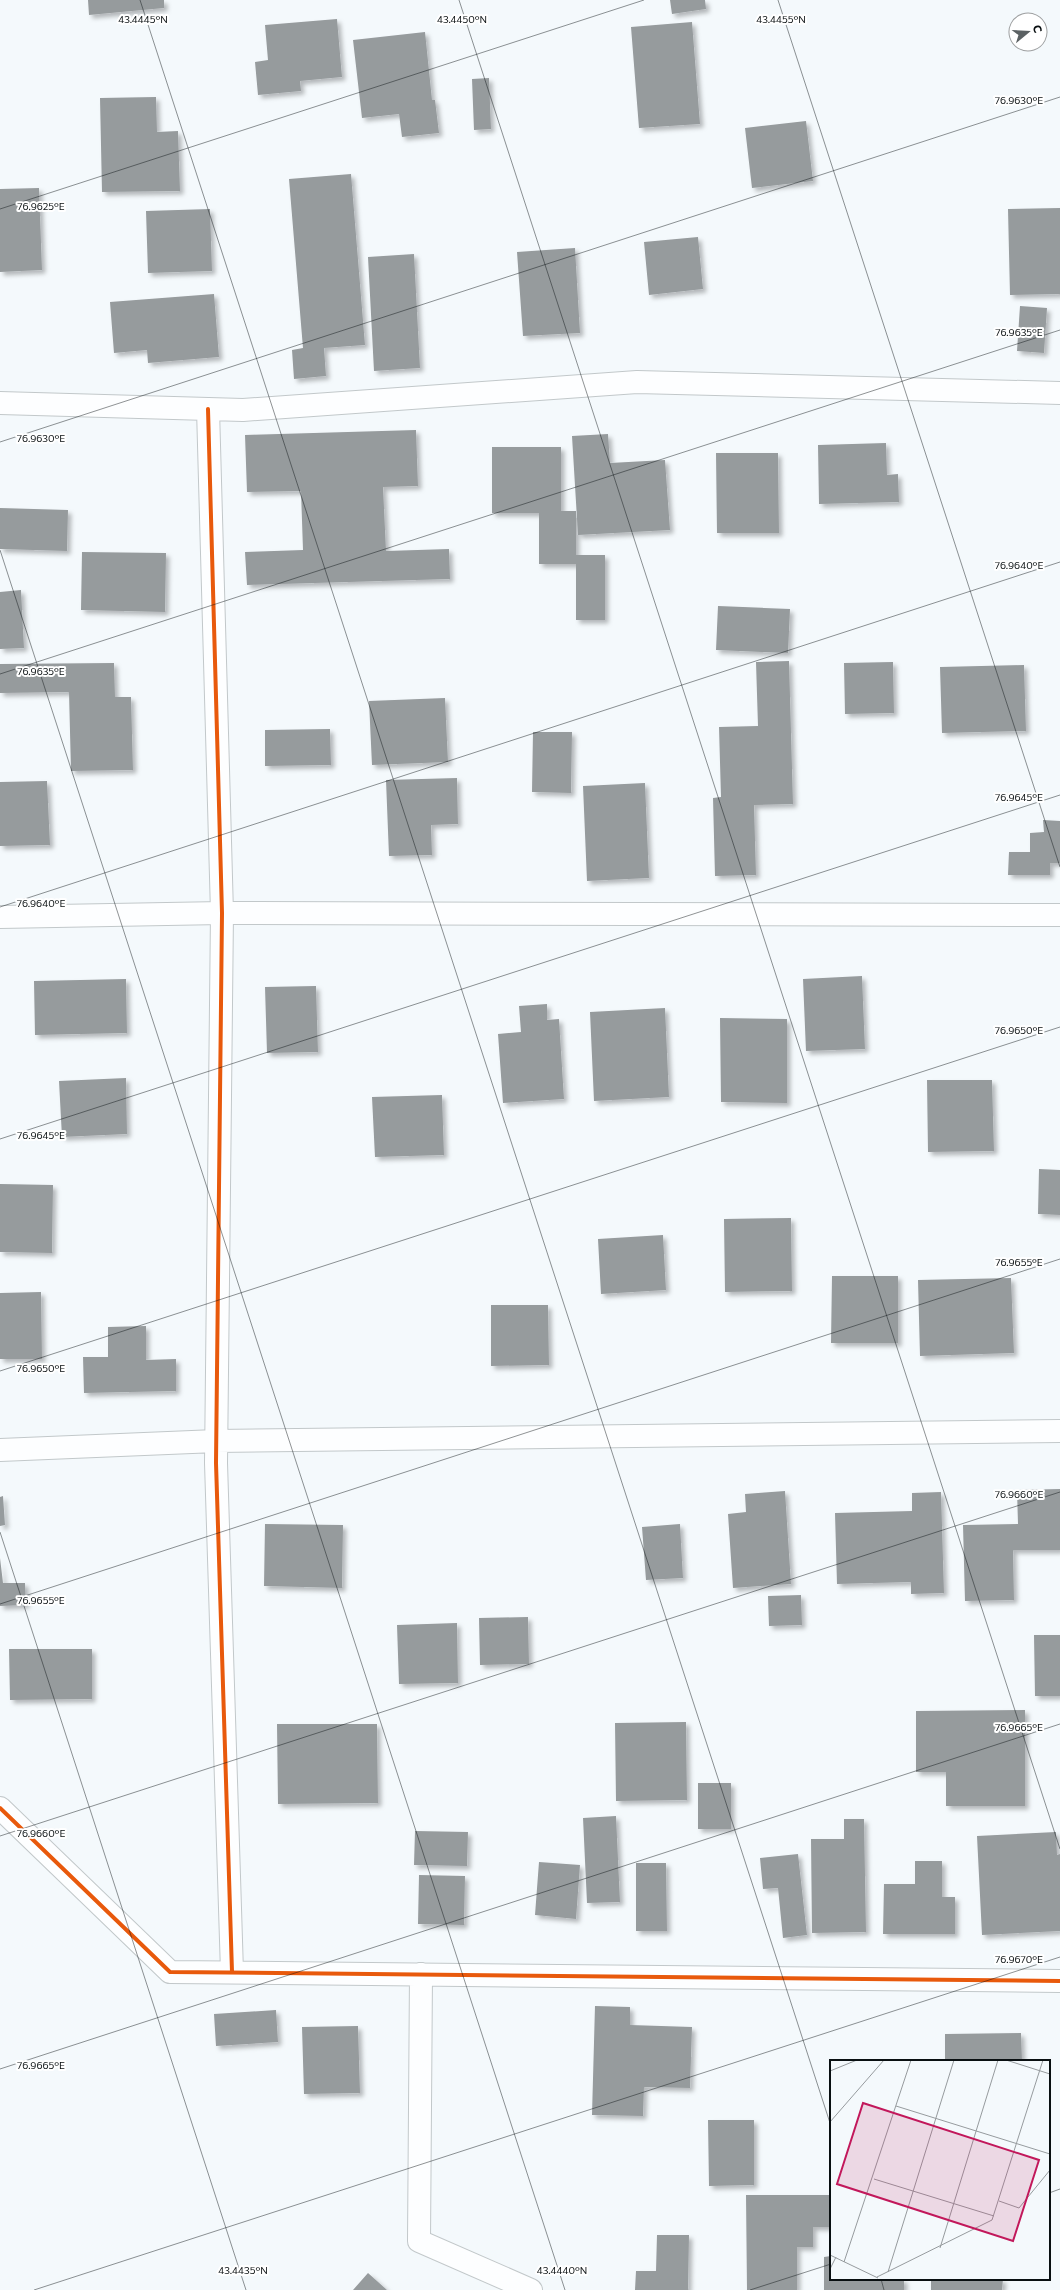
<svg xmlns="http://www.w3.org/2000/svg" width="1060" height="2290" viewBox="0 0 1060 2290" font-family="Commissioner,sans-serif">
<defs>
<filter id="shadow"><feDropShadow dx="3.5" dy="3.5" stdDeviation="2" flood-color="#0004"/></filter>
</defs>
<rect width="100%" height="100%" fill="#f4f9fc"/>
<!-- building -->
<path fill="#969b9d" filter="url(#shadow)" d="M 88,0 L 164,0 L 164,8 L 89,15 Z
M 670,0 L 705,0 L 706,9 L 672,14 Z
M 337,19 L 342,77 L 300,81 L 301,91 L 258,95 L 255,62 L 268,60 L 265,25 Z
M 692,22 L 700,124 L 639,128 L 631,27 Z
M 425,32 L 432,100 L 435,100 L 439,133 L 402,137 L 399,114 L 362,118 L 353,40 Z
M 489,78 L 491,129 L 474,130 L 472,79 Z
M 156,97 L 157,132 L 178,131 L 180,191 L 102,192 L 100,98 Z
M 806,121 L 813,181 L 752,188 L 745,128 Z
M 351,174 L 365,345 L 324,348 L 326,376 L 294,379 L 292,350 L 303,348 L 289,179 Z
M 39,188 L 42,270 L 0,272 L 0,189 Z
M 1060,208 L 1060,294 L 1010,295 L 1008,209 Z
M 210,209 L 212,271 L 148,273 L 146,211 Z
M 698,237 L 703,289 L 649,295 L 644,242 Z
M 575,248 L 580,333 L 523,336 L 517,252 Z
M 414,254 L 420,368 L 374,371 L 368,257 Z
M 214,294 L 219,357 L 148,363 L 147,350 L 114,353 L 110,302 Z
M 1020,306 L 1047,308 L 1044,353 L 1017,351 Z
M 416,430 L 418,486 L 383,487 L 386,551 L 449,549 L 450,579 L 247,585 L 245,552 L 303,550 L 301,491 L 247,492 L 245,435 Z
M 608,434 L 610,463 L 665,460 L 670,530 L 578,535 L 572,436 Z
M 886,443 L 887,475 L 898,474 L 899,502 L 819,504 L 818,445 Z
M 492,447 L 561,447 L 561,511 L 576,511 L 576,555 L 605,555 L 605,620 L 576,620 L 576,564 L 539,564 L 539,513 L 492,513 Z
M 716,453 L 778,453 L 779,533 L 717,533 Z
M 0,508 L 68,510 L 67,551 L 0,549 Z
M 82,552 L 166,553 L 165,612 L 81,610 Z
M 21,590 L 24,648 L 0,649 L 0,592 Z
M 718,606 L 790,609 L 788,653 L 716,650 Z
M 789,661 L 793,804 L 754,805 L 756,875 L 715,876 L 713,798 L 721,797 L 719,727 L 758,726 L 756,662 Z
M 893,662 L 894,713 L 845,714 L 844,663 Z
M 114,663 L 115,697 L 131,697 L 133,770 L 71,771 L 69,692 L 0,693 L 0,664 Z
M 1024,665 L 1026,731 L 942,733 L 940,667 Z
M 445,698 L 448,762 L 372,765 L 369,701 Z
M 330,729 L 331,765 L 265,766 L 265,730 Z
M 533,732 L 572,732 L 571,793 L 532,792 Z
M 457,778 L 458,824 L 431,825 L 432,855 L 389,856 L 386,780 Z
M 47,781 L 50,845 L 0,846 L 0,782 Z
M 645,783 L 649,878 L 587,881 L 583,786 Z
M 1043,820 L 1060,821 L 1060,863 L 1050,863 L 1050,875 L 1008,875 L 1009,852 L 1030,852 L 1030,833 L 1044,832 Z
M 862,976 L 865,1049 L 806,1051 L 803,979 Z
M 126,979 L 127,1033 L 35,1035 L 34,981 Z
M 316,986 L 318,1052 L 267,1053 L 265,987 Z
M 547,1004 L 547,1020 L 559,1019 L 564,1099 L 503,1103 L 498,1034 L 521,1032 L 519,1006 Z
M 665,1008 L 669,1097 L 594,1101 L 590,1012 Z
M 720,1018 L 787,1019 L 787,1103 L 721,1102 Z
M 126,1078 L 127,1134 L 62,1137 L 59,1081 Z
M 927,1080 L 992,1080 L 994,1151 L 928,1152 Z
M 442,1095 L 444,1155 L 375,1157 L 372,1097 Z
M 1039,1169 L 1060,1170 L 1060,1215 L 1038,1214 Z
M 0,1184 L 53,1185 L 52,1253 L 0,1252 Z
M 791,1218 L 792,1291 L 725,1292 L 724,1219 Z
M 663,1235 L 666,1290 L 601,1294 L 598,1239 Z
M 832,1276 L 898,1276 L 898,1343 L 831,1343 Z
M 1011,1278 L 1014,1353 L 920,1356 L 918,1280 Z
M 41,1292 L 42,1359 L 0,1359 L 0,1293 Z
M 491,1305 L 548,1305 L 549,1365 L 491,1366 Z
M 146,1326 L 146,1360 L 176,1359 L 176,1391 L 84,1393 L 83,1357 L 108,1357 L 108,1327 Z
M 1060,1489 L 1060,1550 L 1013,1550 L 1014,1600 L 965,1601 L 963,1525 L 1018,1524 L 1017,1490 Z
M 785,1491 L 791,1584 L 733,1588 L 728,1514 L 746,1512 L 745,1494 Z
M 941,1492 L 944,1593 L 911,1594 L 911,1582 L 837,1584 L 835,1513 L 912,1511 L 912,1493 Z
M 3,1496 L 5,1525 L 0,1526 L 0,1497 Z
M 265,1524 L 343,1525 L 342,1588 L 264,1586 Z
M 680,1524 L 683,1578 L 646,1580 L 642,1527 Z
M 0,1558 L 3,1583 L 25,1583 L 26,1605 L 0,1606 Z
M 801,1595 L 802,1625 L 769,1626 L 768,1596 Z
M 528,1617 L 529,1664 L 480,1665 L 479,1618 Z
M 457,1623 L 458,1683 L 399,1684 L 397,1625 Z
M 1034,1635 L 1060,1635 L 1060,1696 L 1035,1696 Z
M 9,1649 L 92,1649 L 92,1699 L 10,1700 Z
M 1025,1710 L 1025,1806 L 946,1806 L 946,1772 L 916,1772 L 916,1711 Z
M 686,1722 L 687,1800 L 616,1801 L 615,1723 Z
M 277,1724 L 377,1724 L 378,1803 L 278,1804 Z
M 698,1783 L 731,1783 L 731,1829 L 698,1829 Z
M 616,1816 L 620,1902 L 587,1903 L 583,1818 Z
M 844,1819 L 864,1819 L 866,1932 L 812,1933 L 811,1839 L 844,1839 Z
M 415,1831 L 468,1832 L 467,1866 L 414,1865 Z
M 1056,1832 L 1057,1855 L 1060,1854 L 1060,1931 L 982,1935 L 977,1836 Z
M 798,1854 L 807,1935 L 783,1938 L 778,1888 L 763,1889 L 760,1858 Z
M 915,1861 L 942,1861 L 942,1897 L 955,1897 L 955,1934 L 883,1934 L 884,1884 L 915,1884 Z
M 539,1862 L 580,1865 L 576,1919 L 535,1915 Z
M 636,1863 L 666,1863 L 667,1931 L 636,1931 Z
M 419,1875 L 465,1876 L 464,1925 L 418,1924 Z
M 595,2006 L 630,2007 L 630,2025 L 692,2027 L 690,2088 L 644,2087 L 643,2116 L 592,2115 Z
M 276,2010 L 278,2042 L 216,2046 L 214,2014 Z
M 358,2026 L 360,2093 L 304,2094 L 302,2027 Z
M 1021,2033 L 1022,2061 L 945,2061 L 945,2034 Z
M 708,2120 L 754,2120 L 754,2185 L 709,2186 Z
M 746,2195 L 831,2195 L 831,2227 L 813,2227 L 813,2247 L 797,2247 L 797,2290 L 747,2290 Z
M 657,2235 L 689,2235 L 688,2290 L 635,2290 L 636,2271 L 656,2271 Z
M 831,2256 L 831,2279 L 904,2279 L 904,2290 L 824,2290 L 824,2257 Z
M 368,2273 L 387,2290 L 353,2290 Z
M 931,2279 L 1003,2279 L 1002,2290 L 931,2290 Z"/>
<g fill="none" stroke-linecap="round" stroke-linejoin="round">
<defs>
<path id="minor" d="M 0,403 L 243,410 L 637,382 L 1060,393
M 208,409 L 222,913 L 216,1463 L 232,1972
M 0,917 L 222,913 L 1060,915
M 0,1450 L 216,1441 L 1060,1431
M 0,1808 L 170,1972 L 1060,1981
M 421,1974 L 419,2241 L 531,2290"/>
</defs>
<!-- minor casing -->
<use href="#minor" stroke="#c2c8ca" stroke-width="24"/>
<!-- minor -->
<use href="#minor" stroke="#fdfeff" stroke-width="22"/>
<defs>
<path id="cycleway" d="M 208,409 L 222,913 L 216,1463 L 232,1972
M 0,1808 L 170,1972 L 1060,1981"/>
</defs>
<!-- cycleway casing -->
<use href="#cycleway" stroke="#fff" stroke-width="6"/>
<!-- cycleway -->
<use href="#cycleway" stroke="#e8590c" stroke-width="4"/>
</g>
<!-- ticks -->
<path fill="none" stroke="#090f11" stroke-width="1" stroke-opacity="0.45" d="M 140,0 L 831,2126M 459,0 L 1060,1849M 778,0 L 1060,867M 0,209 L 644,0M 0,442 L 1060,97M 0,550 L 565,2290M 0,674 L 1060,330M 0,907 L 1060,562M 0,1139 L 1060,795M 0,1371 L 1060,1027M 0,1532 L 246,2290M 0,1604 L 1060,1259M 0,1836 L 1060,1492M 0,2069 L 1060,1724M 1049,2193 L 1060,2189M 881,2279 L 884,2290M 34,2290 L 1060,1957M 750,2290 L 831,2264"/>
<!-- overview -->
<g transform="translate(830 2060)">
<rect width="220" height="220" fill="#f4f9fc"/>
<path fill="none" stroke="#969b9e" stroke-width="1" d="M 176,0 L 220,14M 0,11 L 27,0M 66,46 L 220,94M 0,62 L 54,0M 44,119 L 164,156M 169,141 L 189,148 L 220,110M 110,188 L 168,0M 0,195 L 48,218M 14,202 L 81,0M 0,209 L 6,197M 58,212 L 124,0M 47,217 L 162,160 L 213,0"/>
<path fill="#c2185b" fill-opacity="0.15" stroke="#c2185b" stroke-width="2" d="M 33,43 L 209,100 L 183,181 L 7,124 Z"/>
<rect width="220" height="220" fill="none" stroke="#090f11" stroke-width="2"/>
</g>
<g font-size="10" text-anchor="middle" fill="#090f11" stroke="#fff" stroke-width="4" stroke-linejoin="round" paint-order="stroke">
<text x="143" y="23">43.4445°N</text>
<text x="462" y="23">43.4450°N</text>
<text x="781" y="23">43.4455°N</text>
<text x="1019" y="104">76.9630°E</text>
<text x="41" y="210">76.9625°E</text>
<text x="1019" y="336">76.9635°E</text>
<text x="41" y="442">76.9630°E</text>
<text x="1019" y="569">76.9640°E</text>
<text x="41" y="675">76.9635°E</text>
<text x="1019" y="801">76.9645°E</text>
<text x="41" y="907">76.9640°E</text>
<text x="1019" y="1034">76.9650°E</text>
<text x="41" y="1139">76.9645°E</text>
<text x="1019" y="1266">76.9655°E</text>
<text x="41" y="1372">76.9650°E</text>
<text x="1019" y="1498">76.9660°E</text>
<text x="41" y="1604">76.9655°E</text>
<text x="1019" y="1731">76.9665°E</text>
<text x="41" y="1837">76.9660°E</text>
<text x="1019" y="1963">76.9670°E</text>
<text x="41" y="2069">76.9665°E</text>
<text x="243" y="2274">43.4435°N</text>
<text x="562" y="2274">43.4440°N</text>
</g>
<!-- north arrow -->
<g transform="translate(1028 32) rotate(72)"><circle r="19" fill="#ffffff" stroke="#9d9fa0"/>
<path d="M0-3L7 15L0 10L-7 15Z" fill="#5b6163"/>
<text y="-6" font-size="11" font-weight="bold" text-anchor="middle" fill="#090f11">С</text>
</g>
</svg>
